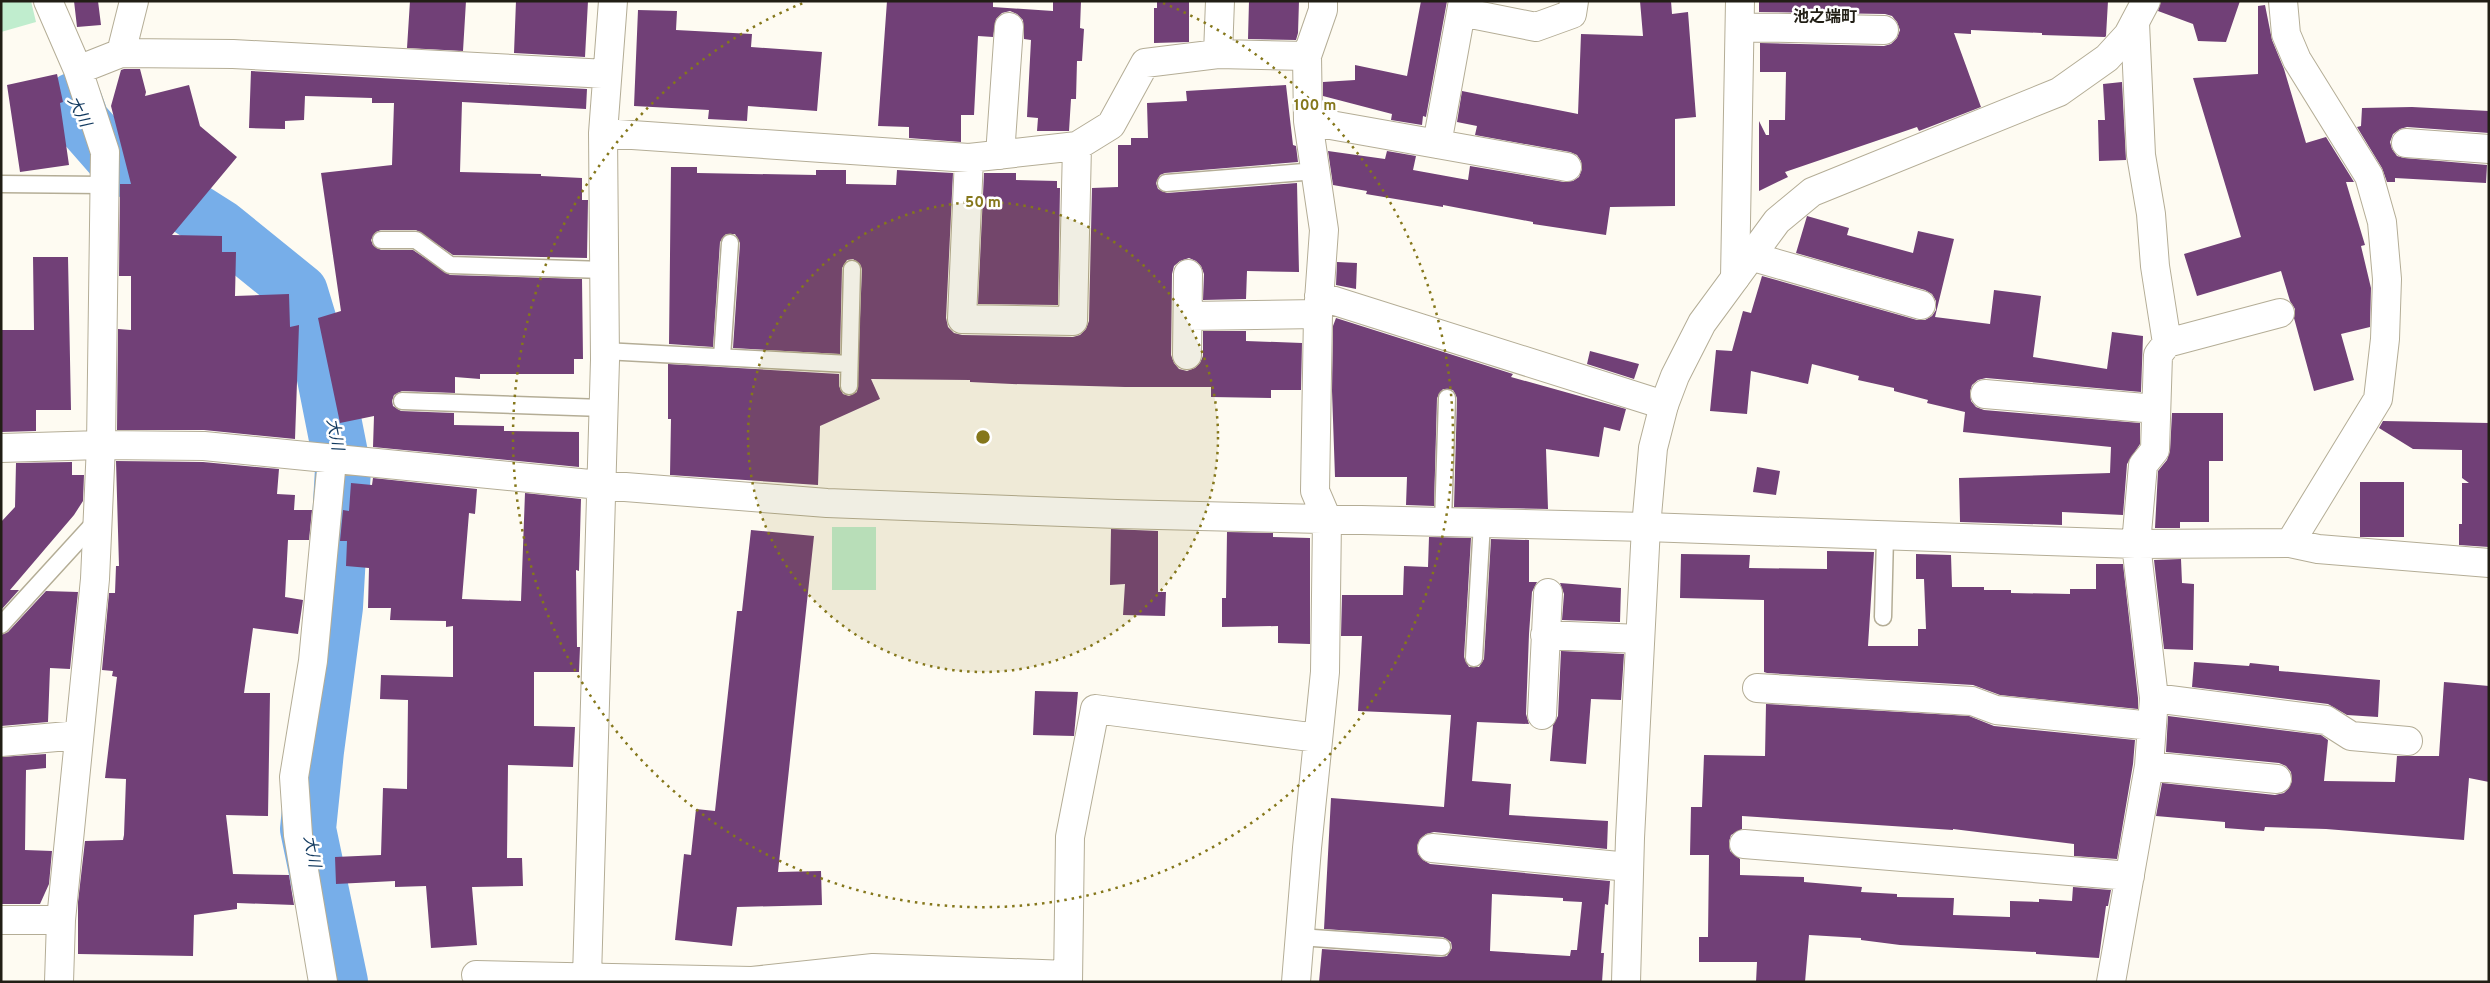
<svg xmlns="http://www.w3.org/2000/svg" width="2490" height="983" viewBox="0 0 2490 983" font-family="Overpass,'Noto Sans JP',sans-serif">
<rect width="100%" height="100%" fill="#fefbf2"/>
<!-- green -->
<path fill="#c0edce" d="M 1,1 L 31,1 L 36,22 L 1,32 Z
M 832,527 L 876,527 L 876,590 L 832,590 Z"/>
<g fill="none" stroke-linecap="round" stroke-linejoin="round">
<!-- river -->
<path stroke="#77aee9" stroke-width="56" d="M 74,100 L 82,122 L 117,162 L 221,228 L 300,292 L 323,368 L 343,469 L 335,607 L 316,751 L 308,829 L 340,982"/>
</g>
<!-- building -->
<path fill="#714077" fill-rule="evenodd" d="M 74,1 L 98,1 L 101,25 L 77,27 Z
M 410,1 L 466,1 L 463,51 L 407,48 Z
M 516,1 L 588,1 L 585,57 L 514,53 Z
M 887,1 L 993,1 L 993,7 L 1053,11 L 1053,1 L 1081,1 L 1080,28 L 1084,29 L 1082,61 L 1077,61 L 1076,99 L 1071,99 L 1069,131 L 1037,131 L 1038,118 L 1027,117 L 1031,40 L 1024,39 L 1023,20 L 1017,14 L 1010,11 L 1002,13 L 996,19 L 993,37 L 978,36 L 974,115 L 961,115 L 961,142 L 909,138 L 909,127 L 878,126 Z
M 1157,1 L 1189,1 L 1189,42 L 1154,43 L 1154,8 L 1157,8 Z
M 1249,1 L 1299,1 L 1298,33 L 1296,40 L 1248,39 Z
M 1421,1 L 1447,1 L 1426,117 L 1423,116 L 1422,125 L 1391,120 L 1392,114 L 1323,96 L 1323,82 L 1355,80 L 1355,65 L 1407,76 Z
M 1640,1 L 1671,1 L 1672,14 L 1688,12 L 1696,117 L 1675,119 L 1675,206 L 1610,207 L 1606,235 L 1533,224 L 1533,222 L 1443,205 L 1443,207 L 1366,194 L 1367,191 L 1333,185 L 1328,151 L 1385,159 L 1387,151 L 1416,156 L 1413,170 L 1468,180 L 1470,166 L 1564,182 L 1573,181 L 1579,177 L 1582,169 L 1581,161 L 1577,155 L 1570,152 L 1475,135 L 1477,126 L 1457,122 L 1462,91 L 1578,114 L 1581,34 L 1643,36 Z
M 1759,1 L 2108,1 L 2106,36 L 2105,37 L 2042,35 L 2042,33 L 1971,30 L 1971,34 L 1954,33 L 1981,107 L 1919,131 L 1917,127 L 1785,172 L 1788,177 L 1759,191 L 1759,121 L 1766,135 L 1769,135 L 1769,120 L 1785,120 L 1786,72 L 1760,72 L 1760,43 L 1884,46 L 1891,44 L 1897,38 L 1900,30 L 1897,22 L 1892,16 L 1885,14 L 1759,12 Z
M 2161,1 L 2240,1 L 2226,42 L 2198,41 L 2193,24 L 2158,11 Z
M 2265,5 L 2272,40 L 2284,69 L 2306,143 L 2326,137 L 2354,182 L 2346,182 L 2365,245 L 2361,246 L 2371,288 L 2370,327 L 2341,334 L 2354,380 L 2314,391 L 2294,318 L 2295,309 L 2290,301 L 2281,271 L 2197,296 L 2184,254 L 2241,237 L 2193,78 L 2258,74 L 2258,6 Z
M 638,10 L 677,11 L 676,30 L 752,34 L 751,47 L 822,52 L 817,111 L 748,106 L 747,121 L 708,119 L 709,110 L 634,106 Z
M 124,69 L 140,69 L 146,92 L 145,96 L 189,85 L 200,126 L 237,157 L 172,235 L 222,236 L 222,252 L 236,252 L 235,296 L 289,294 L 290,327 L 299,325 L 295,439 L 204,430 L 117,430 L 118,329 L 131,330 L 131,276 L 119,276 L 120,184 L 131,184 L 111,106 L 121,70 Z
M 251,71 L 587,89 L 586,109 L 462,102 L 460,172 L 541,174 L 541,176 L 582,178 L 582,200 L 588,200 L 587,258 L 453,255 L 416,230 L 381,230 L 376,232 L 371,240 L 373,245 L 381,250 L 413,250 L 450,275 L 582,279 L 583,359 L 574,359 L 574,374 L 480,374 L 480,379 L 455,377 L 455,393 L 402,391 L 394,395 L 392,401 L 393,406 L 401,411 L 454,413 L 454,425 L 504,426 L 504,431 L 579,432 L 579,467 L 373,447 L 374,416 L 340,423 L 318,318 L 341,311 L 321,173 L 392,165 L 394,103 L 372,103 L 372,98 L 305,96 L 304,120 L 285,121 L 285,129 L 249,128 Z
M 57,74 L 63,102 L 60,103 L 69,165 L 20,172 L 7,85 Z
M 2122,82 L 2126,160 L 2099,161 L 2098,120 L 2105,120 L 2103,84 Z
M 1286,85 L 1293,145 L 1296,146 L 1298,162 L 1165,173 L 1160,175 L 1156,183 L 1158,189 L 1167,193 L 1297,183 L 1299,272 L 1247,271 L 1246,299 L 1203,300 L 1204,274 L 1201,266 L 1196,261 L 1189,258 L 1180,261 L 1174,266 L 1172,274 L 1171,355 L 1174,363 L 1179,369 L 1187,371 L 1195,368 L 1200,363 L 1203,356 L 1203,331 L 1246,331 L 1246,341 L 1302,343 L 1301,390 L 1271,390 L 1271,398 L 1211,397 L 1211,387 L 1125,387 L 1012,384 L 970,382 L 970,380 L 871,379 L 880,399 L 820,426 L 818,485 L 670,475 L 671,419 L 668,419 L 668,364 L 839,374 L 839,386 L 843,394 L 849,396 L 857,392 L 862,269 L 860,264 L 853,259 L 847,260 L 842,268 L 840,354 L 733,348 L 740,243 L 735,234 L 726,234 L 720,242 L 713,347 L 669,344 L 671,167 L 697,167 L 697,173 L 816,175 L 816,170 L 846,170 L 846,184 L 896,185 L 897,170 L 953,173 L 946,318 L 948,327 L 954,333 L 962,335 L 1073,337 L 1080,335 L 1086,329 L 1089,321 L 1092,188 L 1118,187 L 1118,145 L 1131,145 L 1131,138 L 1148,138 L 1147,103 L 1187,101 L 1186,91 Z
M 2412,107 L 2489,111 L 2489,133 L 2407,127 L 2400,129 L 2393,134 L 2390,142 L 2392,149 L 2397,156 L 2404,158 L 2487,165 L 2486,183 L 2395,178 L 2395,182 L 2387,182 L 2382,168 L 2357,127 L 2361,126 L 2362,108 Z
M 984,173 L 1016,173 L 1016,180 L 1057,181 L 1057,188 L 1060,188 L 1058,305 L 978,304 Z
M 1807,216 L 1849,228 L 1847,235 L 1913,253 L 1918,231 L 1954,239 L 1935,317 L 1990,324 L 1994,290 L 2041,296 L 2033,357 L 2107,369 L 2112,332 L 2143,336 L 2141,392 L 1986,378 L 1978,380 L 1972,385 L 1970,392 L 1971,401 L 1976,407 L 1984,410 L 2140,423 L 2140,444 L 2127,464 L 2123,515 L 2062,512 L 2062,525 L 1960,522 L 1959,478 L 2110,473 L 2111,447 L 1963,432 L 1965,412 L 1927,403 L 1928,400 L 1894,391 L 1894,388 L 1858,380 L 1859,376 L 1812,364 L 1808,384 L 1751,371 L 1747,414 L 1710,411 L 1716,350 L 1732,351 L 1743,311 L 1751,313 L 1762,276 L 1917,320 L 1925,320 L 1932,316 L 1936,310 L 1936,301 L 1932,294 L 1925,290 L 1796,253 Z
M 33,257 L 68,257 L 71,410 L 36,410 L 36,431 L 1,432 L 1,330 L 34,330 Z
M 1337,262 L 1357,263 L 1356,289 L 1336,285 Z
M 1336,318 L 1513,374 L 1511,377 L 1626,409 L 1620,431 L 1604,427 L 1599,457 L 1546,449 L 1548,509 L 1454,507 L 1457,398 L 1453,390 L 1443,389 L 1437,398 L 1434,506 L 1406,505 L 1407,477 L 1335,477 L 1332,391 L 1333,326 Z
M 1590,351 L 1639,364 L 1634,379 L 1587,364 Z
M 2172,413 L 2223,413 L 2223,461 L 2209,461 L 2209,522 L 2180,522 L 2180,528 L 2155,528 L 2158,471 L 2167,460 L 2170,451 Z
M 2383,421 L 2489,423 L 2489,547 L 2459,545 L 2459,524 L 2462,524 L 2462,483 L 2469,483 L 2462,478 L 2462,450 L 2413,449 L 2379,428 Z
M 116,461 L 203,462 L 279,469 L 277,494 L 295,495 L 294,510 L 312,510 L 309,540 L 288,540 L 285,597 L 303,600 L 298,634 L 253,628 L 244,693 L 270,693 L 268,816 L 226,815 L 233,874 L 289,875 L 294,905 L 237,903 L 237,909 L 194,915 L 193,956 L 78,954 L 78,902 L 85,841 L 123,840 L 124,835 L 126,779 L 105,778 L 117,677 L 112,676 L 113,671 L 102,670 L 109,593 L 115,593 L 116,566 L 119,566 Z
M 72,462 L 72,475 L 84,475 L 83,501 L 74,515 L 10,590 L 19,590 L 1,610 L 1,522 L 15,507 L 16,463 Z
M 1757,467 L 1780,471 L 1776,495 L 1753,492 Z
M 373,478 L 477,489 L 475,514 L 469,513 L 462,599 L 521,601 L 525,493 L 581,499 L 579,571 L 576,570 L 577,647 L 580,647 L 579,672 L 534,672 L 534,726 L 575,727 L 573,767 L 508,765 L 507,858 L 522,858 L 523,886 L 472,887 L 477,945 L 431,948 L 426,886 L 395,887 L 395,881 L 336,884 L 335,857 L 381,855 L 383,788 L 407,789 L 408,700 L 380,699 L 381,675 L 453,677 L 453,626 L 446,627 L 446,621 L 390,620 L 391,608 L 368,608 L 369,568 L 346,566 L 347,541 L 340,541 L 343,510 L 349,511 L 351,483 L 372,485 Z
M 2360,482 L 2404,482 L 2404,537 L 2360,537 Z
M 1111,529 L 1158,531 L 1158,592 L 1166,592 L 1165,616 L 1123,615 L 1125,584 L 1110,585 Z
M 751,530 L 814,536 L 778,872 L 821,871 L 822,905 L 737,907 L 732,946 L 675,940 L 684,854 L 691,855 L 696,809 L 715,811 L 737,611 L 742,611 Z
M 1227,532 L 1273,533 L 1273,537 L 1310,538 L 1310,644 L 1278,643 L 1278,626 L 1222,627 L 1222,598 L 1226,598 Z
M 1429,537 L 1471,538 L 1464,657 L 1469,667 L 1479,667 L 1484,659 L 1491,539 L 1529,540 L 1529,582 L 1537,582 L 1532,592 L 1529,634 L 1526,714 L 1529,724 L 1477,722 L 1472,781 L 1511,784 L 1509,815 L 1608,821 L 1607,849 L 1434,832 L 1426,834 L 1420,839 L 1417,846 L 1418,854 L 1423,860 L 1430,864 L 1610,881 L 1608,905 L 1605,904 L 1601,953 L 1604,953 L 1602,982 L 1319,982 L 1322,949 L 1441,957 L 1447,956 L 1452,948 L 1451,942 L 1443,937 L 1324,929 L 1331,798 L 1444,807 L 1451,715 L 1358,711 L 1362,636 L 1341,636 L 1342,595 L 1403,595 L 1404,566 L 1428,567 ZM 1492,894 L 1563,898 L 1563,901 L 1582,902 L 1577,950 L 1571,950 L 1570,956 L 1490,951 Z
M 1827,551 L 1874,552 L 1868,646 L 1918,646 L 1918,629 L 1926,629 L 1924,579 L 1916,579 L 1916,554 L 1951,555 L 1952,587 L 1984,587 L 1984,590 L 2011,590 L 2011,593 L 2070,594 L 2070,589 L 2096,589 L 2096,564 L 2123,564 L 2138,698 L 2138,709 L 2000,695 L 1973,685 L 1767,673 L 1764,672 L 1764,600 L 1680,598 L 1681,554 L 1750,555 L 1749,568 L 1827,569 Z
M 2181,559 L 2182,583 L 2194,584 L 2193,650 L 2164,649 L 2154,560 Z
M 1560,583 L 1621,588 L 1620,622 L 1562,620 L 1564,594 Z
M 46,591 L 78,592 L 70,669 L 50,668 L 48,722 L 1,726 L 1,635 L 8,632 Z
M 1561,651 L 1624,654 L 1621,700 L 1591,699 L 1586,764 L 1550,761 L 1553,725 L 1558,716 Z
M 2194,662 L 2249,666 L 2250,663 L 2279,666 L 2279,671 L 2380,680 L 2378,717 L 2347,715 L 2328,704 L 2192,687 Z
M 2444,682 L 2489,686 L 2489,782 L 2469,778 L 2464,840 L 2326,829 L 2265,827 L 2264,831 L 2225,828 L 2225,822 L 2156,816 L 2162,783 L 2275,795 L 2284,793 L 2289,788 L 2292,781 L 2291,772 L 2286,766 L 2279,763 L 2166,752 L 2168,716 L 2321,735 L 2328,740 L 2324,781 L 2395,782 L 2397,756 L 2439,756 Z
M 1035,691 L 1078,692 L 1074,736 L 1033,735 Z
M 1766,704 L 1969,716 L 1994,726 L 2135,740 L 2133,764 L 2117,859 L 2074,856 L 2074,844 L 1953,829 L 1953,830 L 1742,816 L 1742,829 L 1731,835 L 1729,842 L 1730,851 L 1740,859 L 1740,875 L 1804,877 L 1804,882 L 1862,887 L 1861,892 L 1897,894 L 1897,897 L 1954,898 L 1953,915 L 2010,917 L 2010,901 L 2039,902 L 2039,899 L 2072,901 L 2073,887 L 2111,890 L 2108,906 L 2106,906 L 2099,958 L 2036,954 L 2036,952 L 1900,945 L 1861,940 L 1861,938 L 1809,935 L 1805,982 L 1756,982 L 1757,962 L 1699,962 L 1699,937 L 1708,937 L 1709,855 L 1690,855 L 1691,807 L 1702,807 L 1704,755 L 1765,756 Z
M 46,754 L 46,768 L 26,770 L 25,850 L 52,851 L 49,884 L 40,904 L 1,904 L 1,757 Z"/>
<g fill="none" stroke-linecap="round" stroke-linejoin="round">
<defs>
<path id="service" d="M 1166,183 L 1316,171
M 1,184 L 104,185
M 381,240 L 416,240 L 450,265 L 604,270
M 604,351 L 849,364
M 722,357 L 730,243
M 849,386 L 852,269
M 402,401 L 603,408
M 1443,522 L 1447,398
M 1883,617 L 1885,536
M 1,625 L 97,520
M 1474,658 L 1482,523
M 1299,937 L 1442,947"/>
<path id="minor" d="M 48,1 L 78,70 L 105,152 L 101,445 L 95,579 L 61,920 L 59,982
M 2283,1 L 2286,34 L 2297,60 L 2369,176 L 2382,222 L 2387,279 L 2385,339 L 2378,399 L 2290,543
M 1461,12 L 1536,27 L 1572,14 L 1574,1
M 2135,23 L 2141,155 L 2151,214 L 2155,266 L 2167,343
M 1740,27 L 1884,30
M 121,53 L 233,54 L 607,74
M 1218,54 L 1220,1
M 78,70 L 121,53 L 134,1
M 1308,121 L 1567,167
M 603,133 L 969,158 L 1077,146 L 1111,125 L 1145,63 L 1218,54 L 1307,56
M 2406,143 L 2489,149
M 1437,144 L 1463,1
M 1000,155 L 1009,27
M 969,158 L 962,319 L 1073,321 L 1077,146
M 1750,256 L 1921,305
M 1735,278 L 1740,1
M 1319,296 L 1664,405
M 1188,316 L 1318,314
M 1187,355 L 1188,274
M 1985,394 L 2156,409
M 1,448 L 101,445 L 204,446 L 600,485 L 827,503 L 1117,514 L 1646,527 L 2136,544 L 2290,543 L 2318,549 L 2489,563
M 1545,635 L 1640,639
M 1757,688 L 1972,701 L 1996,710 L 2152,726
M 2154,698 L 2326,720 L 2351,736 L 2408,741
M 1542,715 L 1548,593
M 1,742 L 79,735
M 2149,766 L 2277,779
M 1744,844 L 2130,876
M 1432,848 L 1629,867
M 1,920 L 61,920
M 476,975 L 752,981 L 873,968 L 1068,975
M 587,977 L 605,360 L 603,133 L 613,1
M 323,982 L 298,835 L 294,777 L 313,661 L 332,460
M 1068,982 L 1070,837 L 1095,709 L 1318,738
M 1296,982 L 1307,848 L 1325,672 L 1327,519 L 1315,491 L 1318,314 L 1324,230 L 1308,121 L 1307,56 L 1323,10 L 1323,1
M 2111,982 L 2149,766 L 2154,698 L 2136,544 L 2143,465 L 2155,450 L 2158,355 L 2167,343 L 2280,313"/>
<path id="tertiary" d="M 1626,982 L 1630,838 L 1646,527 L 1653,448 L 1664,405 L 1675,376 L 1702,323 L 1777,221 L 1812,192 L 2059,92 L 2107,58 L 2128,35 L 2146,1"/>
</defs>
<!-- service casing -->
<use href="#service" stroke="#b4ad96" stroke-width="19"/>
<!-- minor casing -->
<use href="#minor" stroke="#b4ad96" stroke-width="30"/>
<!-- tertiary casing -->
<use href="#tertiary" stroke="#b4ad96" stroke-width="30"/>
<!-- service -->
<use href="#service" stroke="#fff" stroke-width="16"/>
<!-- minor -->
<use href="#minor" stroke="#fff" stroke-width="28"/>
<!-- tertiary -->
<use href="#tertiary" stroke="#fff" stroke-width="28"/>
</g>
<!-- distance rings -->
<circle cx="983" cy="437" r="235" fill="#85771b" fill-opacity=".12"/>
<g fill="none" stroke="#85771b" stroke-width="2.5" stroke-dasharray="2.5 5">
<circle cx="983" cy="437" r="235"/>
<path d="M1163 3A470 470 0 1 1 803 3"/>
</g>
<g text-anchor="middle" stroke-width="5" stroke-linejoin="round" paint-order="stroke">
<!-- neighbourhood labels -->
<g font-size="16" font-weight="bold" fill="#211e15" stroke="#fff">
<text x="1825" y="22">池之端町</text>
</g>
<!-- water labels -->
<g font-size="16" font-style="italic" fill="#11395f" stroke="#fff">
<text transform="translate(80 111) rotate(63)" y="6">大川</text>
<text transform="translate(336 434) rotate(79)" y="6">大川</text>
<text transform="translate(313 851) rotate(79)" y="6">大川</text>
</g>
</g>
<circle cx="983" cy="437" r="8" fill="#85771b" stroke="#fff" stroke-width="2.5"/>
<g font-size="15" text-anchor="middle" font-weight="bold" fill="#85771b" stroke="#fff" stroke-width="5" stroke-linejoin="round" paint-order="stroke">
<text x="1315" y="110">100 m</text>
<text x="983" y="207">50 m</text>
</g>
<!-- border -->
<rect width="2490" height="983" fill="none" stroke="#211e15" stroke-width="5"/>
</svg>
